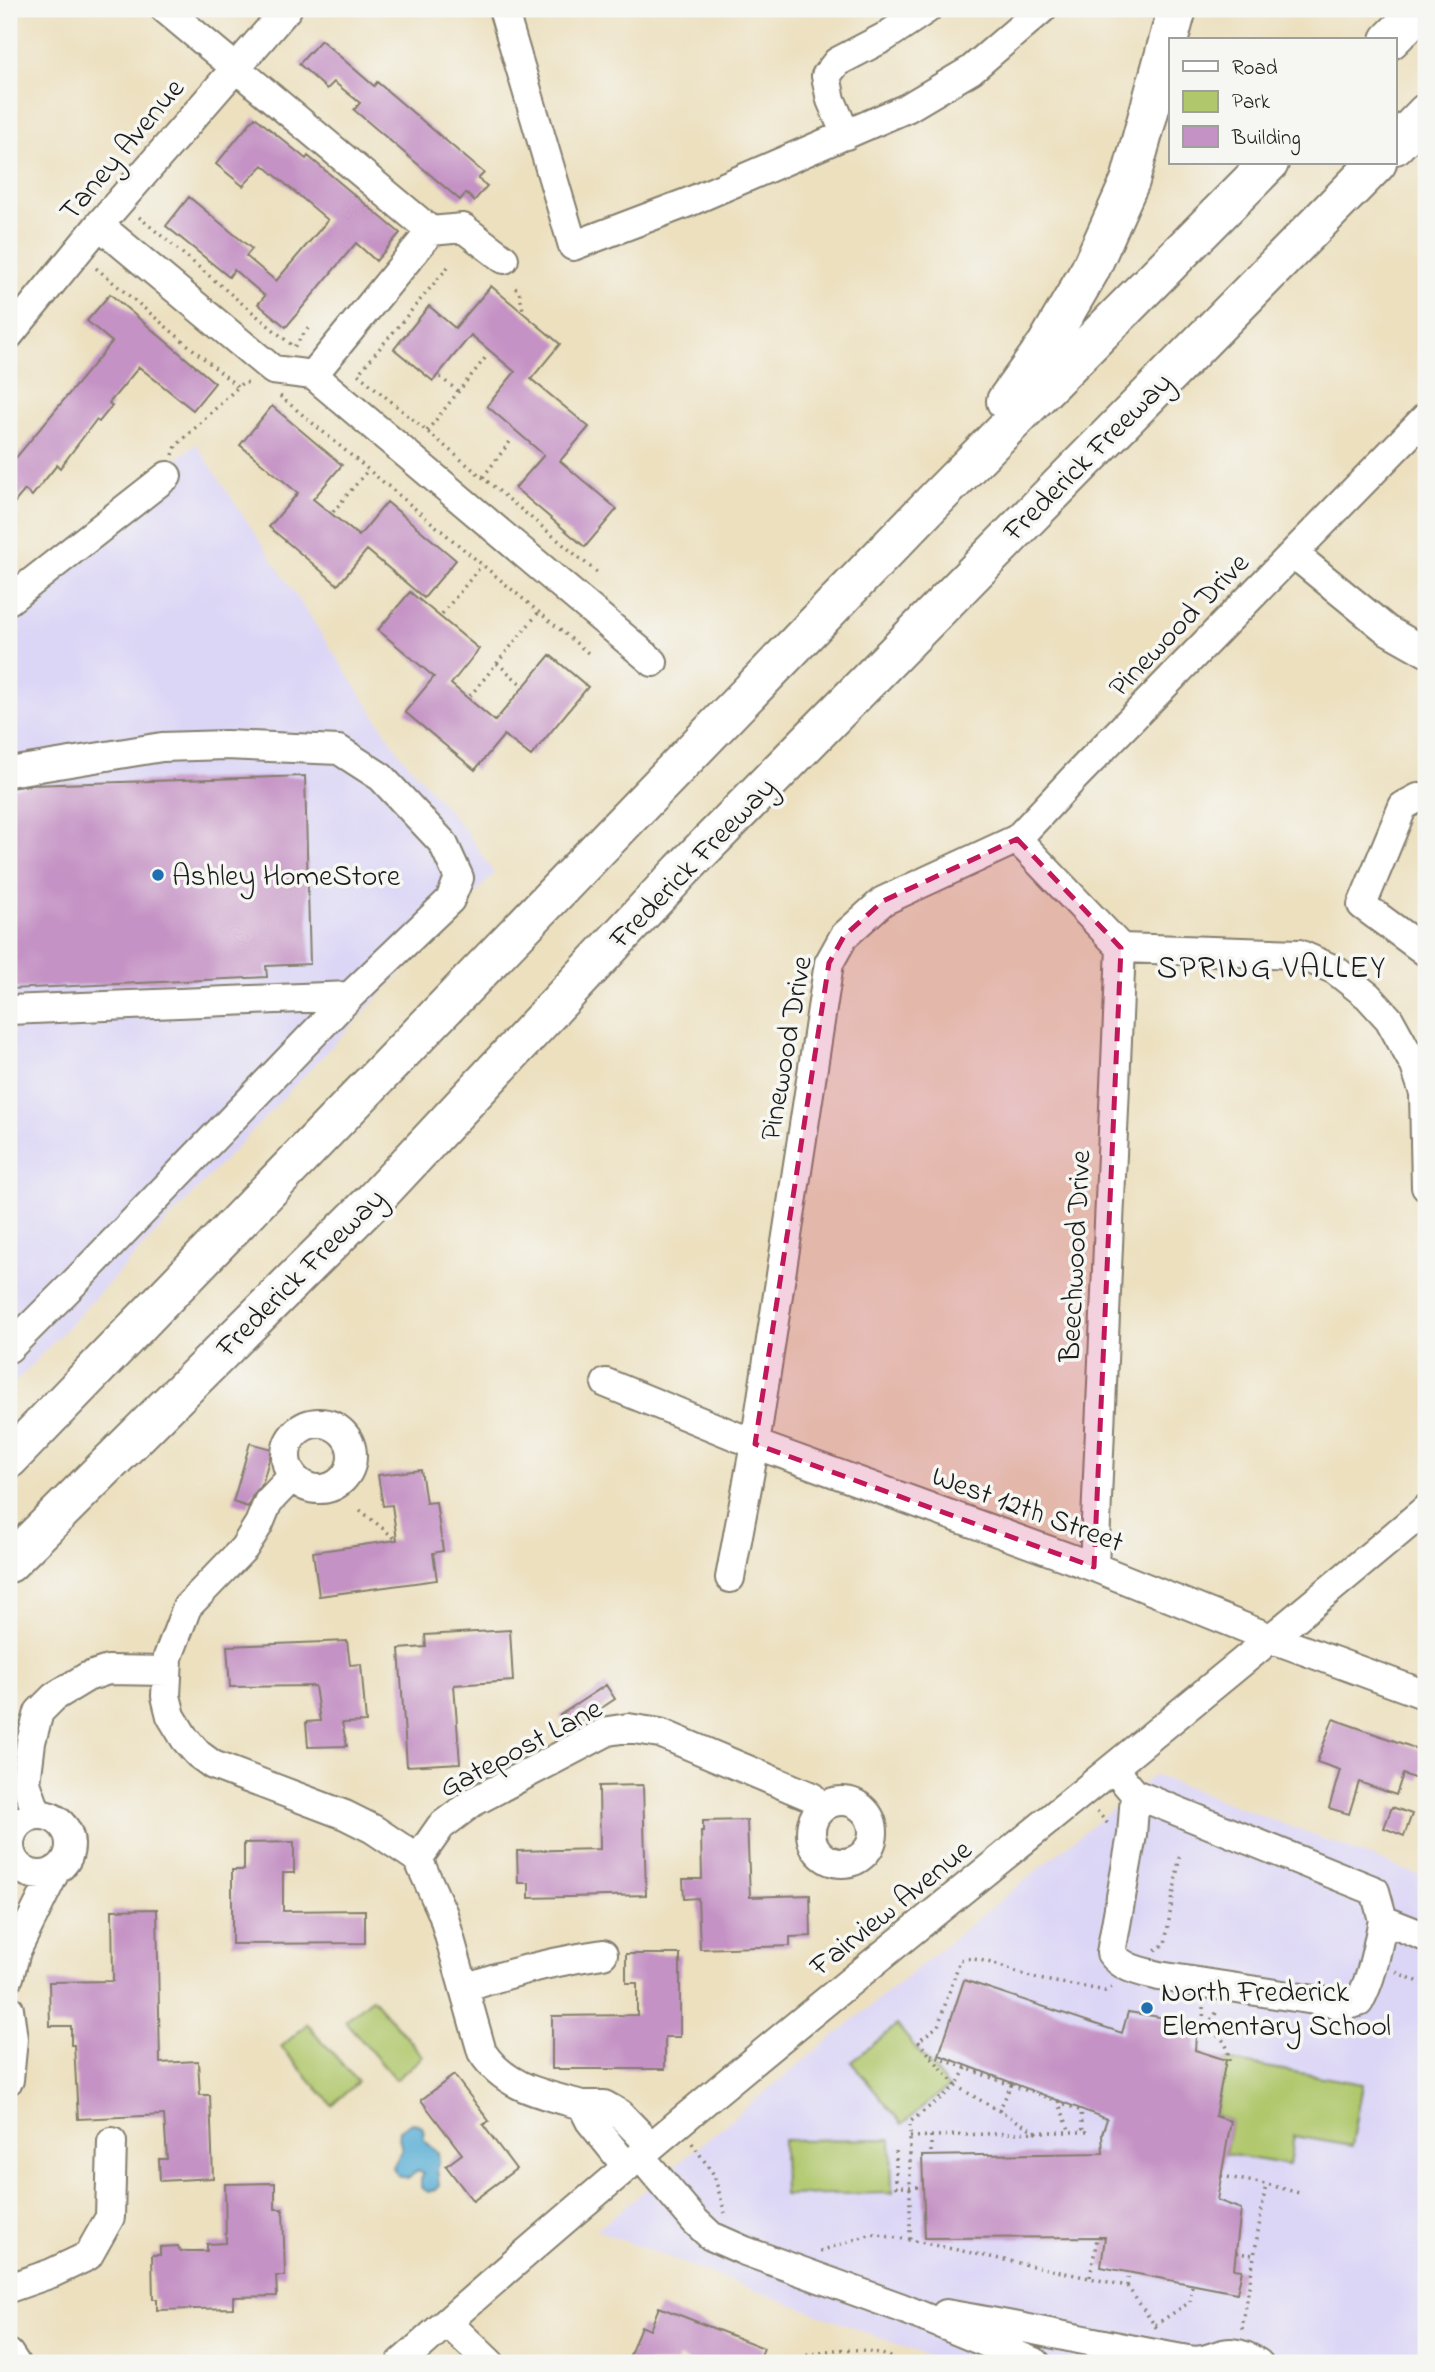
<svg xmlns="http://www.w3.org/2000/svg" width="1435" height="2372" viewBox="0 0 1435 2372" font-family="'Indie Flower',sans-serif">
<rect width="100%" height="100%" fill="#f6f6f2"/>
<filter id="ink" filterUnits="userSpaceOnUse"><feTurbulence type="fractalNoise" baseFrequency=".0143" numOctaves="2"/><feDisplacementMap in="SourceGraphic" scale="14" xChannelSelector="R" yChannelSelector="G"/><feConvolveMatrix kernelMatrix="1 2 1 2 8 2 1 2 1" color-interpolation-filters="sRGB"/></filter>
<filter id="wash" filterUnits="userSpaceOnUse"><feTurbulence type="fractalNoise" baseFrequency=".00686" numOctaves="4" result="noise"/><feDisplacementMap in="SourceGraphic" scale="28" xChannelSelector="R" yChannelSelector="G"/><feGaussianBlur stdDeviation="1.57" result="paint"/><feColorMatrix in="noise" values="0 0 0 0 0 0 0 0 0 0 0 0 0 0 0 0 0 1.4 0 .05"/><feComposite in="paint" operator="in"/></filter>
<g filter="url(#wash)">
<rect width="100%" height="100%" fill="#ece0bf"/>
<!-- built -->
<path fill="#dcd6f6" d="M 196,444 L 401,755 L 469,835 L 494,874 L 9,1389 L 9,589 Z
M 1154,1775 L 1426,1878 L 1426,2363 L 946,2363 L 596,2230 Z"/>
<!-- green -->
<path fill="#b0c76c" stroke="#667244" stroke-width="2" d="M 372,1998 L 423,2056 L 396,2080 L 345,2021 Z
M 307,2024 L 358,2082 L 332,2105 L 281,2047 Z
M 897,2025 L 948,2087 L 902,2124 L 851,2062 Z
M 1226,2060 L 1363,2084 L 1352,2146 L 1294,2136 L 1289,2165 L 1225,2154 L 1231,2121 L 1215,2116 Z
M 891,2139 L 892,2193 L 784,2195 L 783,2140 Z"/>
<!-- water -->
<path fill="#58aed4" stroke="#3a6578" stroke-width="2" d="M 411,2123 L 418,2124 L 423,2128 L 424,2140 L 438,2153 L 439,2162 L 437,2168 L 439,2186 L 435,2190 L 428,2192 L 421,2187 L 421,2179 L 424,2173 L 418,2170 L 409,2178 C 400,2177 396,2176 393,2167 L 402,2150 L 399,2137 L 400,2130 Z"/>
<g id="blocks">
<!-- building -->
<path fill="#c492c4" d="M 321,40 L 374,86 L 377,82 L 484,173 L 478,179 L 487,186 L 474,201 L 466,193 L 460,200 L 354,110 L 360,103 L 334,82 L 327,89 L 299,64 Z
M 255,117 L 306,159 L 308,156 L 400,233 L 376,261 L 356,243 L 286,327 L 258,304 L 265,296 L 234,270 L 229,277 L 166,226 L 189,197 L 252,249 L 246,256 L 276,281 L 328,220 L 263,165 L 243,186 L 216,164 Z
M 491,286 L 560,344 L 531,379 L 589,427 L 560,461 L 617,509 L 585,547 L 515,488 L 544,455 L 487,406 L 515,372 L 471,335 L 433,381 L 394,349 L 429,306 L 455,328 Z
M 110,294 L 215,383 L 193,410 L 139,367 L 109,403 L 112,406 L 99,422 L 96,420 L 60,468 L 57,465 L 32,496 L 25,490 L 9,509 L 9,466 L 112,342 L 87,321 Z
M 272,406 L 342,465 L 313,499 L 359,536 L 387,502 L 456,560 L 424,598 L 367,550 L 338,585 L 269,527 L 298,493 L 240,445 Z
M 410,592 L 479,649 L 451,684 L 495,721 L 550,655 L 588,687 L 531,756 L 504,735 L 475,770 L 405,712 L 434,677 L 378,630 Z
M 305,776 L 310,964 L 266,966 L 267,977 L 9,989 L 9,788 L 31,785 Z
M 250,1443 L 272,1449 L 262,1485 L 253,1495 L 248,1507 L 233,1502 Z
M 421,1470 L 426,1503 L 436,1502 L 443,1551 L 433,1553 L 437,1580 L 319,1596 L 313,1552 L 397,1540 L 392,1505 L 383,1506 L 378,1475 Z
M 510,1630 L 513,1681 L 454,1685 L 460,1763 L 407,1766 L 399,1649 L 426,1647 L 425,1635 Z
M 347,1641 L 350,1665 L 361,1664 L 366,1722 L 342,1723 L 347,1746 L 308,1747 L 306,1722 L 320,1721 L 315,1686 L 230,1687 L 227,1646 Z
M 606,1685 L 615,1699 L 570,1729 L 560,1715 Z
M 1333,1719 L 1426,1752 L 1426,1761 L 1419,1780 L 1403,1774 L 1396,1795 L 1359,1782 L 1349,1814 L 1329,1808 L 1340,1770 L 1317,1762 Z
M 643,1785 L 646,1895 L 529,1898 L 529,1883 L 518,1883 L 517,1851 L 600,1849 L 599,1786 Z
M 1392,1807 L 1412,1814 L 1404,1836 L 1384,1828 Z
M 747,1820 L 750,1897 L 810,1895 L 811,1936 L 790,1937 L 790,1946 L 700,1949 L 698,1898 L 684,1899 L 683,1879 L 702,1879 L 701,1831 L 703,1831 L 703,1821 Z
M 294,1842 L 294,1873 L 283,1873 L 283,1911 L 365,1910 L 365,1943 L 232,1944 L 232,1870 L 244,1870 L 244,1843 Z
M 157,1909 L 160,2063 L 198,2061 L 200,2095 L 210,2095 L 213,2178 L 160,2181 L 159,2159 L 167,2159 L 164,2115 L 78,2119 L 74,2045 L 71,2045 L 71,2026 L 50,2026 L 49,1982 L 113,1981 L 112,1910 Z
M 626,1954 L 680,1954 L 680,2037 L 665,2037 L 665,2069 L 552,2069 L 552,2016 L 637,2015 L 637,1983 L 626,1983 Z
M 964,1980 L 1122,2033 L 1128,2012 L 1197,2023 L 1195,2050 L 1226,2060 L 1215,2116 L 1231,2121 L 1217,2200 L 1241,2209 L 1234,2269 L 1242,2270 L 1237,2293 L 1101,2267 L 1105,2237 L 925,2238 L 922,2156 L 1103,2153 L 1102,2134 L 1107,2119 L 939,2055 Z
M 454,2075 L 489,2121 L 483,2125 L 516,2169 L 473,2201 L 446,2166 L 462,2154 L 421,2100 Z
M 275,2183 L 275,2209 L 283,2209 L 285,2276 L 276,2276 L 277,2296 L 233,2297 L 233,2308 L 157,2310 L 157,2299 L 153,2299 L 152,2255 L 160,2255 L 160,2247 L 178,2246 L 180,2251 L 207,2251 L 207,2244 L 226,2243 L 225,2184 Z
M 659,2307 L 764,2348 L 758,2363 L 692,2363 L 678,2358 L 676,2363 L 627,2363 L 641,2326 L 650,2330 Z"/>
</g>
</g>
<g filter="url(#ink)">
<use href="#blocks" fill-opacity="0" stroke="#847e6e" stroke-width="2"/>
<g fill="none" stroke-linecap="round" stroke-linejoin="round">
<defs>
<path id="minor" d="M 165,9 L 431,231 L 313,375
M 503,9 L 573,246 L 689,202 L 907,108 L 971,70 L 1042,9
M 846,135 L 831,100 L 826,76 L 837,62 L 885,37 L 927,9
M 99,225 L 273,370 L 313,375 L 653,662
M 431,231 L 463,228 L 504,259
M 9,335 L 99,225 L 287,9
M 1294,554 L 1387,630 L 1426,652
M 9,600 L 167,476
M 9,772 L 162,747 L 226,745 L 339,750 L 381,777 L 443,843 L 459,878 L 450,900 L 350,996 L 76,1281 L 9,1348
M 1426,798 L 1418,798 L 1403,806 L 1362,905 L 1426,952
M 1017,839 L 1121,948 L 1299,954 L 1335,970 L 1368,996 L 1389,1019 L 1415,1066 L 1424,1093 L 1426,1187
M 9,1010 L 350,996
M 606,1383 L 755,1444 L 1094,1567 L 1273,1639 L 1426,1695
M286 1456a33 33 0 1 1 66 0a33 33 0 1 1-66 0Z
M 292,1477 L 268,1502 L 259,1524 L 244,1548 L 187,1607 L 168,1657 L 166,1696 L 171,1716 L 185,1739 L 198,1754 L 213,1765 L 345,1815 L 373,1829 L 418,1859 L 443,1914 L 482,2052 C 505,2088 543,2094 582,2105
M 1094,1567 L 1121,948
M 730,1578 L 755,1444 L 829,963 L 844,936 L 883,901 L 1017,839 L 1074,778 L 1426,417
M 1124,1781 L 1135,1794 L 1375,1891 L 1383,1920 L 1426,1937
M 1135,1794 L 1132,1835 L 1111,1953 C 1123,1969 1140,1971 1159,1976 L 1347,2005 L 1359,2002 C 1373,1976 1377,1948 1383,1920
M811 1832a31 31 0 1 1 62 0a31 31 0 1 1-62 0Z
M 37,1814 L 26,1783 L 31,1742 L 39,1712 L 54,1697 L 87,1677 L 108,1670 L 167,1671
M10 1845a30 30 0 1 1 60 0a30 30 0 1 1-60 0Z
M 418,1859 L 441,1826 L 473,1802 L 608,1731 L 628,1728 L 660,1733 L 812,1797 L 820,1808
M 9,1977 L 16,1951 L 56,1870
M 465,1988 C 510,1972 555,1961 603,1954
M 9,2009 L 13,2039 L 9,2080
M 640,2156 L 695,2221 L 711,2236 L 745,2251 L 902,2308 L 1036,2363
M 627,2167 L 590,2121 L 582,2105 L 604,2105 L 620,2114 L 651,2146
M 9,2288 L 52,2273 L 88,2256 L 110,2217 L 112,2142
M 946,2314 C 1027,2327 1107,2346 1188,2360 C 1216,2365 1223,2340 1258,2363
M 447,2322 L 490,2363
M 9,2354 L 15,2363
M 401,2363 C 732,2066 1087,1796 1426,1509"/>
<path id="highway" d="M 1390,40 L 1421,9
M 1395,145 L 1426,113
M 1006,401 L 1047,344 L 1090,270 L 1130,181 L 1177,9
M 9,1459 L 937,498 L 1269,163
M 9,1563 L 375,1199 L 682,870 L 1377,163"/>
</defs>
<!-- minor casing -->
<use href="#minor" stroke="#847e6e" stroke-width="32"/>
<!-- highway casing -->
<use href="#highway" stroke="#847e6e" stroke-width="42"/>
<!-- path -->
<path stroke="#847e6e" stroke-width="3.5" stroke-dasharray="2 5" stroke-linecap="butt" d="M 139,217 L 294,347 L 309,327
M 448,267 L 358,374 L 600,575
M 96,268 L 238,387
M 515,288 L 519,291 L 523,310
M 440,377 L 458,391
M 280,396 L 588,653
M 427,431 L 486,357
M 173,455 L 176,446 L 238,387 L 243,382 L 249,383
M 483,477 L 512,439
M 333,512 L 368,470
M 442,614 L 482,565
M 497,663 L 520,683
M 470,696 L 539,612
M 360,1510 L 397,1540
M 1097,1811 L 1108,1824
M 1155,1950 L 1165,1944 L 1180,1854
M 1396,1972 L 1426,1985
M 1203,2007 L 1204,2030 L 1219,2009
M 1204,2030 C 1222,2035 1228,2042 1229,2061
M 931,2055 L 1011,2085 L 999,2111
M 966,2068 L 956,2086 L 918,2041 L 938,2026 L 960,1960 C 980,1954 1014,1973 1034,1978 C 1058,1983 1082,1986 1105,1991 L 1112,1987
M 1011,2085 L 1058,2101 L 1070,2132
M 1058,2101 L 1081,2111 L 1083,2132
M 1036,2132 L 1091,2132
M 931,2136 L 931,2156
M 910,2137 L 1036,2132 L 956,2086 L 910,2122 L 910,2240
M 692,2143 L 714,2175 L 725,2213
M 896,2151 L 896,2187 L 923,2187
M 1221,2176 L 1266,2184 L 1303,2194
M 820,2251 L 872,2234 L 910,2240 L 1127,2286 L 1158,2330
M 1236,2253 L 1254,2255
M 1090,2277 L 1097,2239
M 1127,2286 L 1129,2272
M 1155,2325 L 1190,2302 L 1192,2285
M 1242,2329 L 1266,2184
M 787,2363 C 822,2346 869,2344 904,2363"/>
<!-- minor -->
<use href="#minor" stroke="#fff" stroke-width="28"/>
<!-- highway -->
<use href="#highway" stroke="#fff" stroke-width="38"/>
</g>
</g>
<!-- marked area -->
<path fill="#c2185b" fill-opacity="0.2" stroke="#c2185b" stroke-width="5" stroke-dasharray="14 9" stroke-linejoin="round" d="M 1017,839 L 1121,948 L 1094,1567 L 755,1444 L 829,963 L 844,936 L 883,901 Z"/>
<!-- markers -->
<g fill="#1f6fb2" stroke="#f6f6f2" stroke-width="2.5">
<circle cx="158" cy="875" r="7"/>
<circle cx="1147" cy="2008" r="7"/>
</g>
<g text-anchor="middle" stroke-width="7" stroke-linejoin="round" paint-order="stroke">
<!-- street labels -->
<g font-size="30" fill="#1c1c1c" stroke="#f6f6f2">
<text transform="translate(121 149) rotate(-50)" y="10">Taney Avenue</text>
<text transform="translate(1087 456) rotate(-45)" y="10">Frederick Freeway</text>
<text transform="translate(1178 624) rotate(-46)" y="10">Pinewood Drive</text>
<text transform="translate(692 862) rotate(-46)" y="10">Frederick Freeway</text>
<text transform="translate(785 1048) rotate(-80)" y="10">Pinewood Drive</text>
<text transform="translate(1074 1256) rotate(-87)" y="10">Beechwood Drive</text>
<text transform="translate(300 1272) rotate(-45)" y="10">Frederick Freeway</text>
<text transform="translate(1028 1508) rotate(20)" y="10">West 12th Street</text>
<text transform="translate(520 1747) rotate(-28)" y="10">Gatepost Lane</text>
<text transform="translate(890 1907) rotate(-39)" y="10">Fairview Avenue</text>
</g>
<!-- poi labels -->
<g font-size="30" fill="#1c1c1c" stroke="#f6f6f2" text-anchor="start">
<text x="172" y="885">Ashley HomeStore</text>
<text x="1161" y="2001">North Frederick<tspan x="1161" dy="34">Elementary School</tspan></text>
</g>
<!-- neighbourhood labels -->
<g font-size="32" letter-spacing="2" fill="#1c1c1c" stroke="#f6f6f2">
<text x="1272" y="977">SPRING VALLEY</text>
</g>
</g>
<!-- margin -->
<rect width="1435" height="2372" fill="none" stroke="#f6f6f2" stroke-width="35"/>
<!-- legend -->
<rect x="1169" y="38" width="228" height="126" fill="#f6f6f2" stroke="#9f9f9c" stroke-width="2"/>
<rect x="1183" y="61" width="35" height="10" fill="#ffffff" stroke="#9f9f9c" stroke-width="2"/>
<text x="1232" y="74" font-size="21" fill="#1c1c1c">Road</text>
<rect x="1183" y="91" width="35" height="21" fill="#b0c76c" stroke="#9f9f9c" stroke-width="2"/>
<text x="1232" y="108" font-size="21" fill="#1c1c1c">Park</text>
<rect x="1183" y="126" width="35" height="21" fill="#c492c4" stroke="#9f9f9c" stroke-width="2"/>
<text x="1232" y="144" font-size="21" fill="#1c1c1c">Building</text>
</svg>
